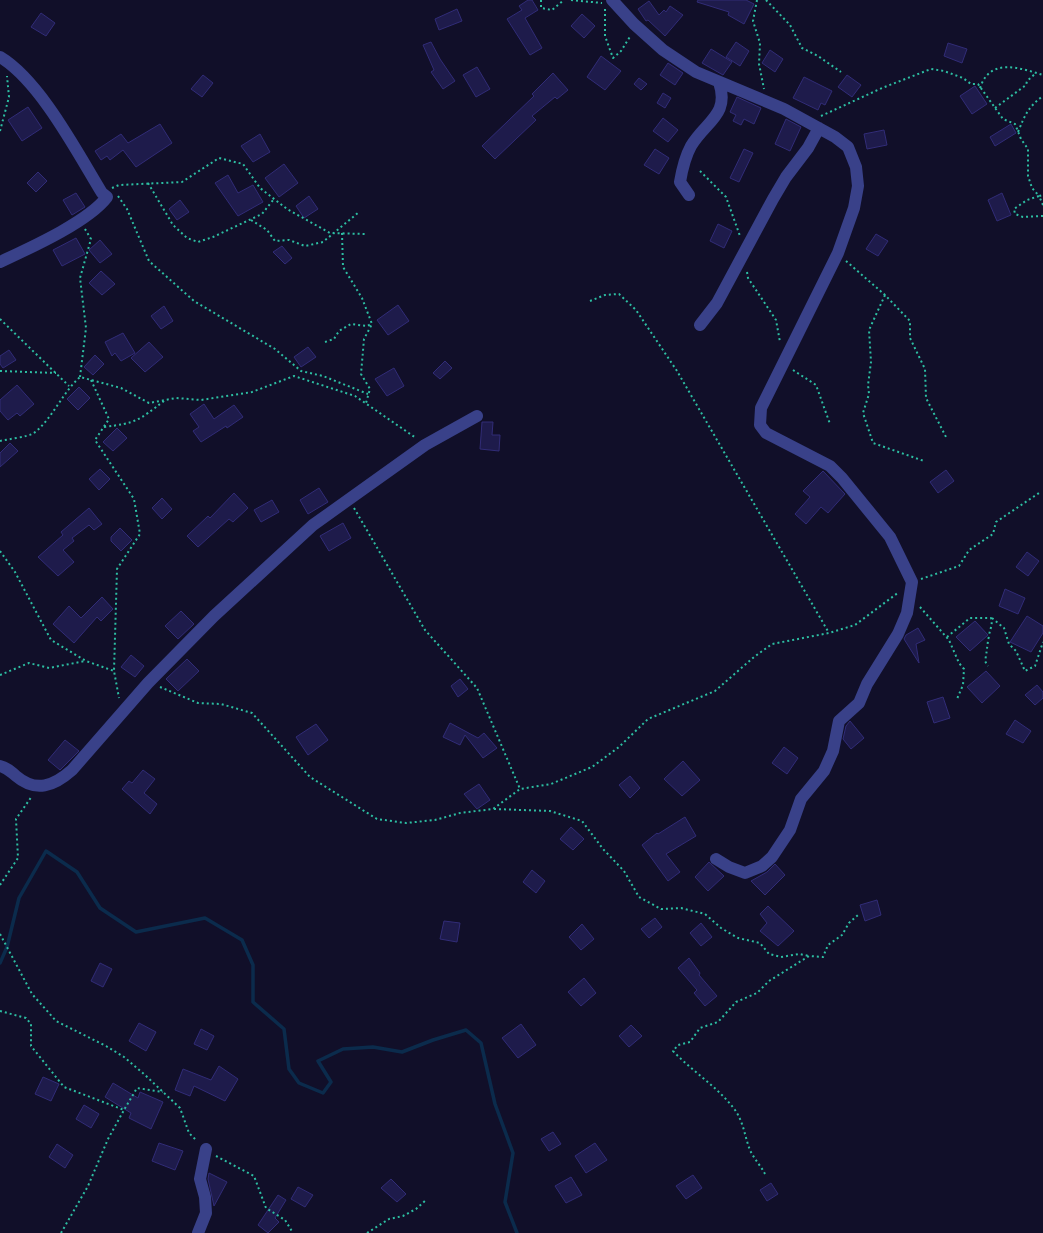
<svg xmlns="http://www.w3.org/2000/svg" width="1043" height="1233" viewBox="0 0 1043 1233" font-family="Figtree,sans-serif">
<rect width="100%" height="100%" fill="#110f29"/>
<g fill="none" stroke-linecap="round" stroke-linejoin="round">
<!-- stream -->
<path stroke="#0b2b4c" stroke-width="3.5" d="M 0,963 L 7,947 L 19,898 L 46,851 L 77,872 L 100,908 L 136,932 L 205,918 L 242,940 L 253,965 L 253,1002 L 284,1029 L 289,1069 L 299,1083 L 323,1093 L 331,1082 L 318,1061 L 343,1049 L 373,1047 L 402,1052 L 433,1040 L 466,1030 L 481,1043 L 495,1104 L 513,1153 L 505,1202 L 517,1233"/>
</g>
<!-- building -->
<path fill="#1e1b4b" stroke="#312c77" d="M 528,0 L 532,0 L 538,10 L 525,18 L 542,48 L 530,55 L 507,19 L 522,10 L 519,6 Z
M 698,0 L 746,0 L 754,4 L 744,24 L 728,15 L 729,12 L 697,2 Z
M 649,1 L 659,15 L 664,10 L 666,12 L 670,6 L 683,15 L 665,36 L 648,20 L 646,21 L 638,9 Z
M 457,9 L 462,21 L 439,30 L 435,19 Z
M 41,13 L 55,23 L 46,36 L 31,27 Z
M 582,14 L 595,26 L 584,38 L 571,26 Z
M 431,42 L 440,59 L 455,81 L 443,89 L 431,72 L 434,70 L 423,45 Z
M 736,42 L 749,51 L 740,66 L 726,57 Z
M 948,43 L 967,49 L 962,63 L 944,56 Z
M 711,49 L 732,62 L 723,75 L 702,63 Z
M 770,50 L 783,59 L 775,72 L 762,63 Z
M 601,56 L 621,71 L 605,90 L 587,77 Z
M 668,63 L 683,73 L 675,85 L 660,75 Z
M 477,67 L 490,89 L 476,97 L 463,75 Z
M 553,73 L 568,90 L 557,99 L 555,97 L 532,116 L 536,120 L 495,159 L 482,146 L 534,96 L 532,94 Z
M 203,75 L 213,83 L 202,97 L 191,89 Z
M 847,75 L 861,85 L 852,97 L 838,87 Z
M 804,77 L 832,91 L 825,105 L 821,103 L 818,110 L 793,98 Z
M 639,78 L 647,84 L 641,90 L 634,84 Z
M 975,86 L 987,104 L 972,114 L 960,96 Z
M 663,93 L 671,98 L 665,108 L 657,103 Z
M 737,97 L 761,108 L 754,124 L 744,119 L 741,125 L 733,121 L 736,115 L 730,112 Z
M 28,107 L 42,128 L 22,141 L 8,120 Z
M 663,118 L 678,130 L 668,142 L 653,131 Z
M 786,119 L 801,127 L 790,151 L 775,144 Z
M 160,124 L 172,143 L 136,167 L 123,150 L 110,160 L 107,156 L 101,160 L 95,151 L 121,134 L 128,143 Z
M 1011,124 L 1016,133 L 995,146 L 990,137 Z
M 884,130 L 887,145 L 867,149 L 864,134 Z
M 260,134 L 270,152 L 253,162 L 241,146 Z
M 655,149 L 669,158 L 659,174 L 644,165 Z
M 744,149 L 753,153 L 739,182 L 730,178 Z
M 284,164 L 298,183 L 279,197 L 265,178 Z
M 38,172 L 47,181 L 36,192 L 27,183 Z
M 228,175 L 238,193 L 253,185 L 263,202 L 238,216 L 215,183 Z
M 76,193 L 85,207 L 72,215 L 63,200 Z
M 1002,193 L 1011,215 L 997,221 L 988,200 Z
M 309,196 L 318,209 L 304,218 L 296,206 Z
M 180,200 L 189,212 L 177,220 L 169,209 Z
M 718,224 L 732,231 L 724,248 L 710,241 Z
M 876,234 L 888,241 L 878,256 L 866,249 Z
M 76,238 L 85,254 L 62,266 L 53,250 Z
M 100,240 L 112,254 L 100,263 L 89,250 Z
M 282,246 L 292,258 L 285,264 L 273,252 Z
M 101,271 L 115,284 L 102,295 L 89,283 Z
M 398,305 L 409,321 L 388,335 L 377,320 Z
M 164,306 L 173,321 L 161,329 L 151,316 Z
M 123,333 L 135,353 L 121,361 L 115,353 L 112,356 L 105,342 Z
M 149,342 L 163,357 L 145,372 L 131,358 Z
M 308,347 L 316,357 L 301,367 L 294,357 Z
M 9,350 L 16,360 L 3,368 L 0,364 L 0,356 Z
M 95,355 L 104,364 L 93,375 L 84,367 Z
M 445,361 L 452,368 L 440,379 L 433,373 Z
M 394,368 L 404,386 L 387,396 L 375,379 Z
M 17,385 L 34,404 L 20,416 L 17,413 L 8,420 L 0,411 L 0,400 Z
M 79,387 L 90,398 L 78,410 L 67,399 Z
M 204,404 L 214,419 L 234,405 L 243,417 L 227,428 L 226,426 L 201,442 L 193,431 L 199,427 L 190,414 Z
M 482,422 L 493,422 L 492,435 L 500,435 L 499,451 L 480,449 Z
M 117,428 L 127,438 L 113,451 L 103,442 Z
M 10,443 L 18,451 L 0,467 L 0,453 Z
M 100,469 L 110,479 L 99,490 L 89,479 Z
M 946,470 L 954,481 L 938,493 L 930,482 Z
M 823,471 L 845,494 L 828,513 L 821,507 L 806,524 L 795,514 L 810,497 L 803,491 Z
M 319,488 L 328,502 L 308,514 L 300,500 Z
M 234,493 L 248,508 L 233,522 L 229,519 L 198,547 L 187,536 L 208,516 L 210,518 Z
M 162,498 L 172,509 L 162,519 L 152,508 Z
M 272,500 L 279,512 L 261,522 L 254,510 Z
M 89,508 L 102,524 L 94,530 L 89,525 L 72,538 L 74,541 L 63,550 L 74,562 L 58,576 L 38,557 L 63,535 L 61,532 Z
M 343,523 L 351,538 L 329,551 L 320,536 Z
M 120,528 L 132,540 L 121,551 L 111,541 L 111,537 Z
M 1027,552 L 1039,561 L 1028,576 L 1016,567 Z
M 1005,589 L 1025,598 L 1018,614 L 999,606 Z
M 102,597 L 113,609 L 101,621 L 97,617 L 74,643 L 53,624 L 69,606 L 81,618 Z
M 181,611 L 194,624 L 178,639 L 165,626 Z
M 1027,616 L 1043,626 L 1043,633 L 1031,652 L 1010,642 Z
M 975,621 L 988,635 L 970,651 L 956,637 Z
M 918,628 L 925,640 L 916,644 L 919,663 L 904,639 L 906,635 Z
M 131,655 L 144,666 L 135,677 L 121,667 Z
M 187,659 L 199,671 L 178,691 L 166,679 Z
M 986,671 L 1000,686 L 982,703 L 967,687 Z
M 460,679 L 468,689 L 458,697 L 451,686 Z
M 1037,685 L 1043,692 L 1043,698 L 1035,705 L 1025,695 Z
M 943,697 L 950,718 L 934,723 L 927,702 Z
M 1015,720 L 1031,731 L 1023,743 L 1006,734 Z
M 850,721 L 864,738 L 851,749 L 843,739 L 846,726 Z
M 450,723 L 478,738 L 484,733 L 497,748 L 483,758 L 465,735 L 460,745 L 443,737 Z
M 316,724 L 328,740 L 308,755 L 296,737 Z
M 65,740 L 79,751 L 60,770 L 48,760 Z
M 784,747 L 798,758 L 787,774 L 772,763 Z
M 683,761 L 700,780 L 682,796 L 664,779 Z
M 143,770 L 155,779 L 144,793 L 157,804 L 150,814 L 122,789 L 129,781 L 132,783 Z
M 630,776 L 640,788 L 630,798 L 619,785 Z
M 479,784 L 490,800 L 477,809 L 464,794 Z
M 685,817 L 696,836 L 666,854 L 680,872 L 668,881 L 642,845 L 657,833 L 658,834 Z
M 571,827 L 584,839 L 573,850 L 560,839 Z
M 709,862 L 724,876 L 708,891 L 695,877 Z
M 775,864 L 785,875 L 765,895 L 751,881 L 767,872 Z
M 532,870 L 545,881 L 536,893 L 523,882 Z
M 877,900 L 881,915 L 865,921 L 860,905 Z
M 768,906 L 794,931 L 778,946 L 760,931 L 767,923 L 760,914 Z
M 655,918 L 662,927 L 649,938 L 641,929 Z
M 444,921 L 460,923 L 457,942 L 440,939 Z
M 701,923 L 712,937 L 701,946 L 690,933 Z
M 582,924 L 594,939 L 581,950 L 569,937 Z
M 689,958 L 700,973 L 699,975 L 717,996 L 705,1006 L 694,993 L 697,990 L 678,968 Z
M 100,963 L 112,969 L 103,987 L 91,981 Z
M 584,978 L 596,993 L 581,1006 L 568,992 Z
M 139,1023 L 156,1032 L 146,1051 L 129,1041 Z
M 521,1024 L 536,1045 L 518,1058 L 502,1038 Z
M 631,1025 L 642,1036 L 629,1047 L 619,1036 Z
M 201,1029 L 214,1036 L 207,1050 L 194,1044 Z
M 219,1066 L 238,1079 L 225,1101 L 194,1086 L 190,1096 L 175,1090 L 183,1069 L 211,1080 Z
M 43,1077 L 59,1084 L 51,1101 L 35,1094 Z
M 113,1083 L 138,1098 L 140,1092 L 163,1102 L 151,1129 L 129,1118 L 131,1113 L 105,1097 Z
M 84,1105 L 99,1114 L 91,1128 L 76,1119 Z
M 553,1132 L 561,1144 L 549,1151 L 541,1139 Z
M 159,1143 L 183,1151 L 175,1170 L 152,1161 Z
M 595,1143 L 607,1160 L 586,1173 L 575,1156 Z
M 57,1144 L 73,1155 L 65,1168 L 49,1157 Z
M 209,1173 L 227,1182 L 214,1206 L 208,1179 Z
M 693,1175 L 702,1188 L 686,1199 L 676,1186 Z
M 571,1177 L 582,1195 L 566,1203 L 555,1186 Z
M 391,1179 L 406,1194 L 397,1202 L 381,1188 Z
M 771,1183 L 778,1194 L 767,1201 L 760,1190 Z
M 298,1187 L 313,1195 L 305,1207 L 291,1199 Z
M 278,1195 L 286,1200 L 275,1218 L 279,1222 L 268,1233 L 258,1225 Z"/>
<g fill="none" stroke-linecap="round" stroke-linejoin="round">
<!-- path -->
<path stroke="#2dbea2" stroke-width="2" stroke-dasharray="2 3" stroke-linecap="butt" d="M 541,0 L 541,8 L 552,10 L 564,0
M 571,0 L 602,3
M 757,0 L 753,21 L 760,43 L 759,64 L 764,89
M 766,0 L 790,25 L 802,48 L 818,56 L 841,72
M 605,9 L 605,36 L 613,58 L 621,51 L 631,35
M 980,88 C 990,57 1020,68 1043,75
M 995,108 L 1026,85 L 1027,81 L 1036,73
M 821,116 L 882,88 L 931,69 L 944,71 L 963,78 L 971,84 L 978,84 L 1003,119 L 1015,124 L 1021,139 L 1028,149 L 1028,176 L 1032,188 L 1039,196 L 1043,195
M 0,131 L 9,97 L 7,76
M 1018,132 C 1025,115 1028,107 1043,96
M 700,171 L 726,197 L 740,236
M 148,183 L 173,225 L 187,238 L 198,242 L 213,237 L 262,214 L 274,199
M 112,188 L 119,185 L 182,182 L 219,158 L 243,164 L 260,188 L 287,209 L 330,233 L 366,234
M 118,196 L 127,209 L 149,261 L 194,301 L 275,349 L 301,371 L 323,376 L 368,394
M 1043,205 L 1039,196 L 1027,200 L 1014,209 L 1015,214 L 1023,217 L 1043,216
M 251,220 L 267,230 L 275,241 L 289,240 L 305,246 L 323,242 L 359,212
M 342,233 L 343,267 L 362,298 L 372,324 L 364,339 L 361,374 L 370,389 L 366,403
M 846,261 L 885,295 L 910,321 L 910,338 L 925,369 L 926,398 L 946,437
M 747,272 L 748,278 L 776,320 L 780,342
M 885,295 L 869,330 L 871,362 L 868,385 L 869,394 L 863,413 L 873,443 L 924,461
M 590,301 L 605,295 L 619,294 L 636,310 L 677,371 L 829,633
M 0,319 L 69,386
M 325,342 L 334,339 L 339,331 L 351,324 L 367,326 L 371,324
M 793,370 L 816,385 L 830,424
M 0,371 L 56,373
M 80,377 L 86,328 L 80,278 L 91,239 L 85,229
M 91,380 L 109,419 L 95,440 L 134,499 L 140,534 L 117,569 L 114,671 L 119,698
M 104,427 C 136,423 138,421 164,401
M 0,441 C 8,439 28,437 34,433 C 53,418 62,393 80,377 L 121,388 L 149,403 L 176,398 L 201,400 L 252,392 L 294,376 L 355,396 L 416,438
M 354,508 L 425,630 L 477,688 L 520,789
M 0,551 L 15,572 L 51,640 L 86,661 L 114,671
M 921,579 L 959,566 L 969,550 L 993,534 L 996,522 L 1039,493
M 920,607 L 949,640 L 959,663 L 964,669 L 963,685 L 957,699
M 992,618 L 1004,628 L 1009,644 L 1016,651 L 1025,671 L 1035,666 L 1043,642
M 947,637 L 970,618 L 991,618 C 993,626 990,628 989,636 C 987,645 987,652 985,661 L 988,666
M 0,675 L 29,663 L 49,668 L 85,661
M 160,687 L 198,703 L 221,704 L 252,713 L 310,777 L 377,819 L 406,823 L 435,820 L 460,813 L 493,809 L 520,789 L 551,784 L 592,767 L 619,747 L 648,719 L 715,691 L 754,657 L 772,644 L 829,633 L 855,625 L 899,592
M 494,809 L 550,811 L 582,821 L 603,849 L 624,871 L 639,897 L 661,909 L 681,908 L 705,914 L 721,928 L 738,938 L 760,943 L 769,954 L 781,957 L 799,954 L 809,956
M 0,885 L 18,858 L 16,819 L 32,796
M 0,934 L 32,994 L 56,1021 L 106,1046 L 124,1057 L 145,1075 L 180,1108 L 189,1133 L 197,1141
M 0,1011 L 26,1018 L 31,1024 L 31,1046 L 64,1087 L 124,1110 L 137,1088 L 163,1092
M 216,1156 L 254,1176 L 266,1208 L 285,1220 L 293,1233
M 765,1174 C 761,1166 754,1159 750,1150 C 745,1138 744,1123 735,1110 C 718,1087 693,1072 673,1051 L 678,1045 L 690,1042 L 700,1028 L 718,1022 L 736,1002 L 757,993 L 769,981 L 809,956 L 823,957 L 828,945 L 842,935 L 849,923 L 858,915
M 61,1233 L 88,1186 L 108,1139 L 124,1110
M 367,1233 L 389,1219 L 403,1216 L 416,1209 L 426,1200"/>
<!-- minor -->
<path stroke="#394189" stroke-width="12" d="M 612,0 L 634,24 L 663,50 L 696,72 L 784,109 L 835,137 L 848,147 L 856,167 L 858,186 L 854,208 L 838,253 L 761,408 L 760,425 L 766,433 L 830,466 L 842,478 L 890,537 L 912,582 L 907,613 L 898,634 L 867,684 L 859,703 L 839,721 L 833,751 L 824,771 L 801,799 L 790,830 L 772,857 L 762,866 L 745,873 L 729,867 L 716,859
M 0,57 C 40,81 77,152 102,193 L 107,197 C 88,222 30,248 0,262
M 689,195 L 680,182 C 682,170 685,157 691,146 C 706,121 730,115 719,82
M 700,325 L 717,303 L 773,199 L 786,177 L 808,148 L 819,128
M 0,766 C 8,768 10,771 16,776 C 36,793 54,786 72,770 L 148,683 L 214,616 L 313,525 L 425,445 L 477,416
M 198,1233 L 206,1213 L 205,1197 L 200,1179 L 206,1149"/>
</g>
</svg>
